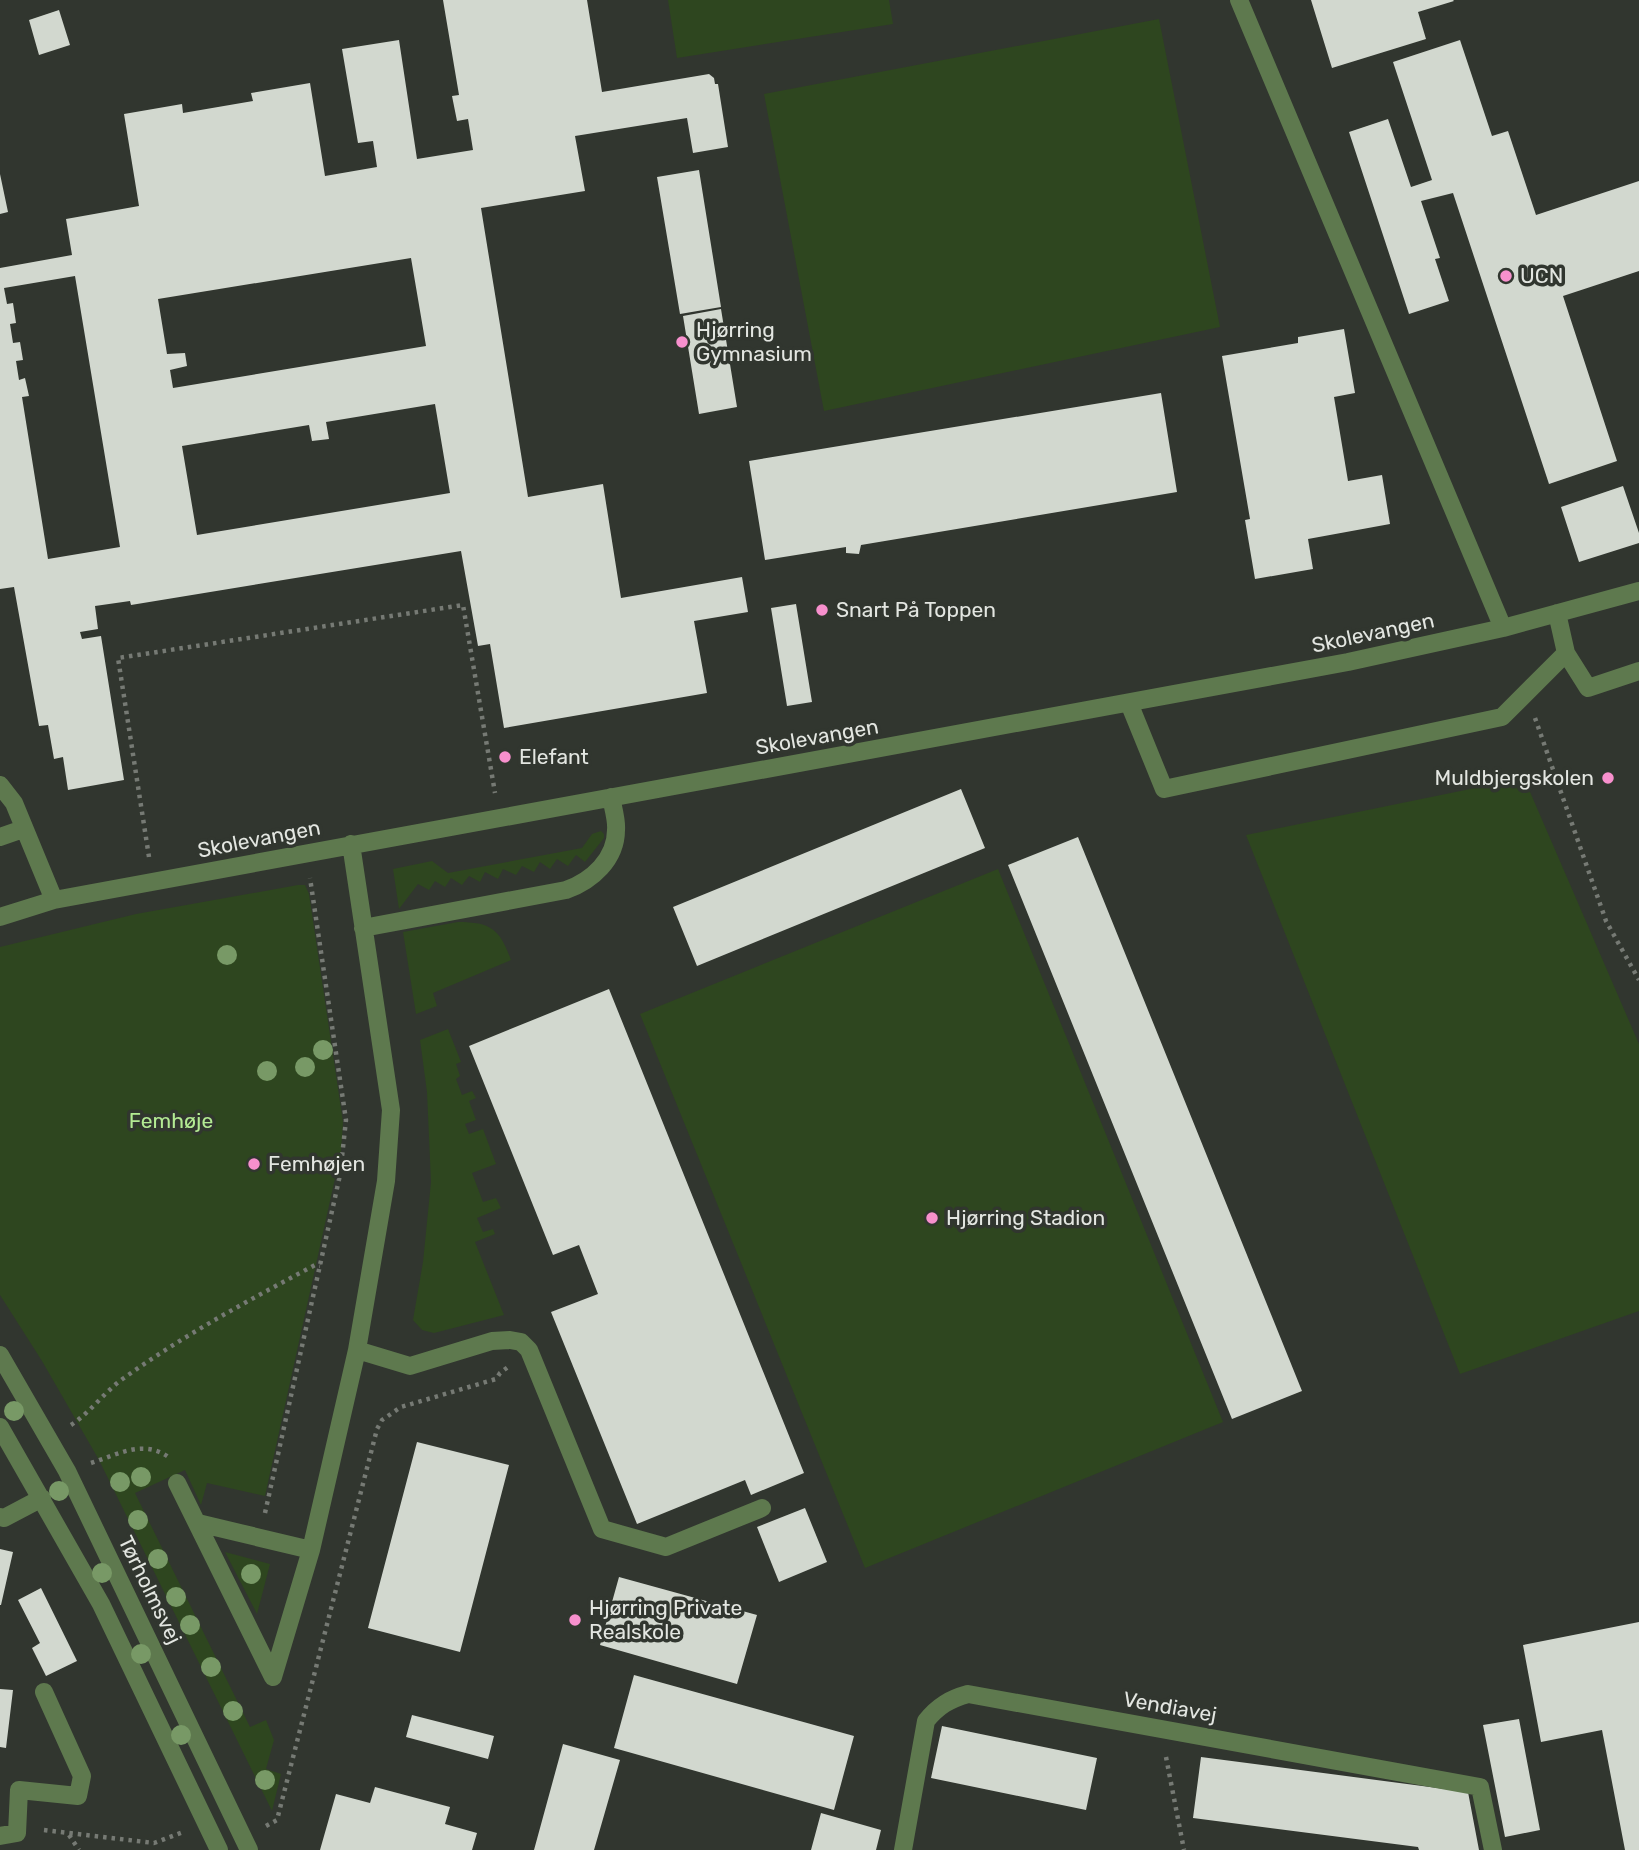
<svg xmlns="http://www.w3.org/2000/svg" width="1639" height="1850" viewBox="0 0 1639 1850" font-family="Rubik,sans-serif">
<rect width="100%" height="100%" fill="#31362f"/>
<!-- green -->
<path fill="#2e461f" d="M 668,0 L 889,0 L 893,24 L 677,58 Z
M 1159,19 L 1220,327 L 824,411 L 764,94 Z
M 1524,778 L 1639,1044 L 1639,1311 L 1460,1374 L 1246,835 Z
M 601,831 L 604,834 L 604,838 L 585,862 L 576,855 L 568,866 L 557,859 L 550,869 L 540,862 L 534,872 L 522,866 L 516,875 L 503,869 L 498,879 L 485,872 L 480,882 L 469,876 L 462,885 L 451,878 L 445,887 L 435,881 L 429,890 L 418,884 L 399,909 L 393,869 L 432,861 L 448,873 L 582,848 L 592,834 Z
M 998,869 L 1223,1422 L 865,1568 L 640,1014 Z
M 298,885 L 305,885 L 309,894 L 343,1122 L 341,1151 L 265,1496 L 207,1483 L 201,1505 L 185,1470 L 135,1493 L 250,1727 L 266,1720 L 274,1740 L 266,1769 L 281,1774 L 272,1811 L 99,1460 L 42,1361 L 0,1295 L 0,947 L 136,914 Z
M 458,922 C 492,922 500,930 511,960 L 433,993 L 437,1006 L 416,1014 L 403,932 Z
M 448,1029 L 461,1062 L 456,1064 L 460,1076 L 456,1079 L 462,1095 L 472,1091 L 476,1098 L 469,1101 L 476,1120 L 465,1124 L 469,1134 L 483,1129 L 496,1164 L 472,1173 L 483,1202 L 496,1198 L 501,1208 L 477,1218 L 483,1232 L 493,1229 L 495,1234 L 475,1242 L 504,1315 L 434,1333 L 422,1330 L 413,1320 L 423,1262 L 431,1182 L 427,1092 L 420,1040 Z
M 225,1552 L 270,1564 L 257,1614 Z"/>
<!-- building -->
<path fill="#d2d8cf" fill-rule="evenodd" d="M 443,0 L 587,0 L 602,92 L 709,74 L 714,78 L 715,84 L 718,84 L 728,147 L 693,153 L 687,118 L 575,136 L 585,191 L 481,208 L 528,497 L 603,484 L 621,598 L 742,577 L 748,612 L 694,621 L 707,693 L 504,728 L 490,644 L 478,646 L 461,551 L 131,605 L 130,601 L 95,606 L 98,629 L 80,632 L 82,639 L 101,636 L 124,780 L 68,790 L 63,757 L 54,759 L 48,725 L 39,726 L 14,587 L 0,589 L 0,268 L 72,255 L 66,219 L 139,206 L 124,114 L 182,104 L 183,113 L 253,101 L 251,93 L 310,83 L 325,176 L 377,167 L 373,141 L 358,143 L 342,49 L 399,40 L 417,159 L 473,150 L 468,119 L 457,121 L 452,96 L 459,95 ZM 411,258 L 426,346 L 173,388 L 170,370 L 187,366 L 185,353 L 167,354 L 158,299 ZM 75,276 L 120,547 L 48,559 L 22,397 L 29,396 L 25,378 L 19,380 L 16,361 L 23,360 L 20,342 L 13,343 L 10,324 L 16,323 L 13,303 L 7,304 L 4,288 ZM 435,404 L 450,493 L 197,535 L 182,446 L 309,425 L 312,441 L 329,439 L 326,422 Z
M 1311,0 L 1453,0 L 1454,1 L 1418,12 L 1426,39 L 1332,68 Z
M 59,10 L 70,45 L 39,55 L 29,20 Z
M 1460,40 L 1492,136 L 1508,131 L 1536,215 L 1639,181 L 1639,271 L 1563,296 L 1617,461 L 1549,484 L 1453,193 L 1421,201 L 1440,258 L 1435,259 L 1449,301 L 1409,314 L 1349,132 L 1388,119 L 1411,187 L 1432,180 L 1393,62 Z
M 699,170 L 721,307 L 680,314 L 657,177 Z
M 0,174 L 8,212 L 0,214 Z
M 721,309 L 737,407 L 699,414 L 683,316 Z
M 1344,329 L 1355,393 L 1334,397 L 1348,481 L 1382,475 L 1390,524 L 1308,539 L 1313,569 L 1255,579 L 1245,520 L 1250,519 L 1222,356 L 1298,343 L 1298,337 Z
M 1161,393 L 1177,492 L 861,545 L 859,554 L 846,553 L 846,547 L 765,560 L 749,461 Z
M 1623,486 L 1639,533 L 1639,543 L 1579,562 L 1561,507 Z
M 796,604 L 812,702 L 787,706 L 771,608 Z
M 961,789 L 985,848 L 697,966 L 673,907 Z
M 1078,837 L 1302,1391 L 1232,1419 L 1008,865 Z
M 609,989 L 804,1473 L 751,1495 L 745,1480 L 637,1524 L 551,1312 L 598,1294 L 579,1245 L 553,1255 L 469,1046 Z
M 417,1442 L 509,1465 L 460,1652 L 368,1628 Z
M 805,1508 L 827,1562 L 779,1582 L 757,1527 Z
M 0,1549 L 13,1552 L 1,1605 L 0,1605 Z
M 619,1577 L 757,1615 L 737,1684 L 600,1645 Z
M 41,1588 L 77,1661 L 46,1676 L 32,1648 L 40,1643 L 18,1600 Z
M 1639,1622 L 1639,1850 L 1625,1850 L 1602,1730 L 1541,1742 L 1523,1645 Z
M 634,1675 L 854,1736 L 834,1810 L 614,1748 Z
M 0,1689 L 13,1690 L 6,1748 L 0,1747 Z
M 412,1715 L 494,1736 L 488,1759 L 406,1737 Z
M 1519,1719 L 1540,1830 L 1505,1837 L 1483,1725 Z
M 942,1726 L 1097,1758 L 1086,1810 L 931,1778 Z
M 563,1744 L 620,1760 L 594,1850 L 534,1850 Z
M 1201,1757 L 1468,1792 L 1479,1850 L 1419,1850 L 1418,1847 L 1193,1818 Z
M 375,1787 L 450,1807 L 445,1824 L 477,1833 L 472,1850 L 320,1850 L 336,1794 L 370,1803 Z
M 821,1813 L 881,1830 L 876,1850 L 811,1850 Z"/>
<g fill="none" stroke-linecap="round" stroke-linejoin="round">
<!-- path -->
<path stroke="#767a74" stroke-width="4.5" stroke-dasharray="3.5 5" stroke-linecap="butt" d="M 1535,718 L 1606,921 L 1639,980
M 149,857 L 118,658 L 463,605 L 495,793
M 71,1425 C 91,1412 104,1392 124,1378 C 184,1335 249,1300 315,1265 L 320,1266
M 91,1463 C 119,1454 145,1438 171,1459
M 265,1513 L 340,1175 L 346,1120 L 310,878
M 1166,1757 L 1184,1850
M 266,1826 L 277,1820 L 377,1429 L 382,1420 L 401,1407 L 496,1379 L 500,1373 L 508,1367
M 44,1830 L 154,1843 L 183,1832
M 69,1835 L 79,1850"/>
<!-- minor -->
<path stroke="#5e794e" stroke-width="18" d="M 1239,0 L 1503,628
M 1557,613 L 1566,653 L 1588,688 L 1639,671
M 1129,703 L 1164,789 L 1502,717 L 1566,653
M 0,785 L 14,803 L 54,900
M 0,837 L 23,829
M 0,917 L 54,900 L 1348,662 L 1503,628 L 1639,591
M 363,928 L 566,890 C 592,881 616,859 616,830 C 617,820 613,808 611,797
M 357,1350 L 410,1366 L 492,1341 L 510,1340 L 521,1342 L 529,1350 L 602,1529 L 666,1547 L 762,1508
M 0,1355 L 67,1471 L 249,1850
M 0,1427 L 101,1604 L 219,1850
M 177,1483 L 273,1677
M 0,1517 L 4,1518 L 42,1498
M 198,1523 L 311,1550
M 273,1677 L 311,1550 L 357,1350 L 386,1181 L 391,1110 L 351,844
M 0,1836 L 17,1833 L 19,1790 L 78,1796 L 82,1776 L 44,1692
M 903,1850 L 926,1721 C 938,1706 950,1699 968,1694 L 1480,1787 L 1493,1850"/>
</g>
<!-- trees -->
<g fill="#789966">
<circle cx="227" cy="955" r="10"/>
<circle cx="323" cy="1050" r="10"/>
<circle cx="305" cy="1067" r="10"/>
<circle cx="267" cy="1071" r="10"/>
<circle cx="14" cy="1411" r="10"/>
<circle cx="141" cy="1477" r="10"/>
<circle cx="120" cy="1482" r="10"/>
<circle cx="59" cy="1491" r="10"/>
<circle cx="138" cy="1520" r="10"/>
<circle cx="158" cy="1559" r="10"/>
<circle cx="102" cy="1573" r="10"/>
<circle cx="251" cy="1574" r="10"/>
<circle cx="176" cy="1597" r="10"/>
<circle cx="190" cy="1625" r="10"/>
<circle cx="141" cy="1654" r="10"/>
<circle cx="211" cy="1667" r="10"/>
<circle cx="233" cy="1711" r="10"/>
<circle cx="181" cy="1735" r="10"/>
<circle cx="265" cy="1780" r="10"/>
</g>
<!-- markers -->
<g fill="#f790cd" stroke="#31362f" stroke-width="2.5">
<circle cx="1506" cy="276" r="7"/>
<circle cx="682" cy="342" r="7"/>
<circle cx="822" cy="610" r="7"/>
<circle cx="505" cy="757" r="7"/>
<circle cx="1608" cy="778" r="7"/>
<circle cx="254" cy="1164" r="7"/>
<circle cx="932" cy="1218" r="7"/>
<circle cx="575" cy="1620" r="7"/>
</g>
<g text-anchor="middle" stroke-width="7" stroke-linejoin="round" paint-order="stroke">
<!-- poi labels -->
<g font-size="21" fill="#e3e6e1" stroke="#31362f" text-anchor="start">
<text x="1520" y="283">UCN</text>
<text x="696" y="337">Hjørring<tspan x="696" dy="24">Gymnasium</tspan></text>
<text x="836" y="617">Snart På Toppen</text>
<text x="519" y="764">Elefant</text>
<text x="1594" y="785" text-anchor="end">Muldbjergskolen</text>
<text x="268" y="1171">Femhøjen</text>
<text x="946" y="1225">Hjørring Stadion</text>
<text x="589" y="1615">Hjørring Private<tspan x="589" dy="24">Realskole</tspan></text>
</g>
<!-- street labels -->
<g font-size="21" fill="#e3e6e1" stroke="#31362f">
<text transform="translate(1373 633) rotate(-12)" y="7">Skolevangen</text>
<text transform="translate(817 737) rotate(-10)" y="7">Skolevangen</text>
<text transform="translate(259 839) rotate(-11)" y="7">Skolevangen</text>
<text transform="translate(150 1590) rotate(64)" y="7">Tørholmsvej</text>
<text transform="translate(1170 1707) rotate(10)" y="7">Vendiavej</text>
</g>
<!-- park labels -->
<g font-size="21" fill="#b3ea93" stroke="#31362f">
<text x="171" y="1128">Femhøje</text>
</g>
</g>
</svg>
